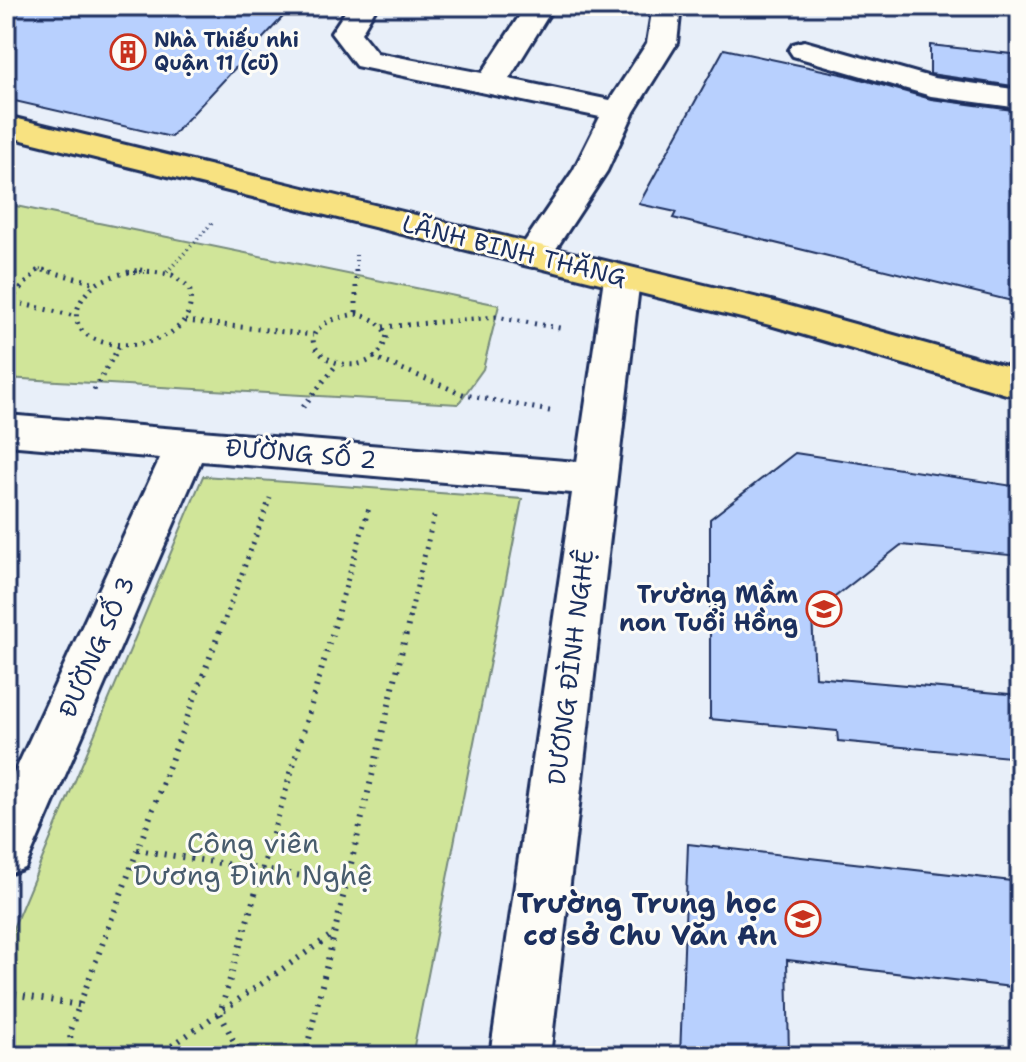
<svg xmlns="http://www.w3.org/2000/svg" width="1026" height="1062" viewBox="0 0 1026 1062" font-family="'Shantell Sans',sans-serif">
<rect width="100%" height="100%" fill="#e8eff9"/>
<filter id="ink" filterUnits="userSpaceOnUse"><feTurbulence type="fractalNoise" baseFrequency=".0125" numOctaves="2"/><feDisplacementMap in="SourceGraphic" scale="16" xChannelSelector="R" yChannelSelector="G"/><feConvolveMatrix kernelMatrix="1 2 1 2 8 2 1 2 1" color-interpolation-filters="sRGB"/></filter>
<g filter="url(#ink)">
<!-- green -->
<path fill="#d0e599" stroke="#768a7c" stroke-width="2" d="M 6,204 L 499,305 L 483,369 L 458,404 L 6,378 Z
M 203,476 L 522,499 L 412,1056 L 6,1056 L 6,945 Z"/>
<!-- building -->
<path fill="#b8d0fe" stroke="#1b2f5e" stroke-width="2" d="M 6,6 L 293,6 L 171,137 L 6,99 Z
M 930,45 L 1020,55 L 1020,87 L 930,74 Z
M 724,49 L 846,75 L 931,99 L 1020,111 L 1020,303 L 673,218 L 676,212 L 639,204 Z
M 795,453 L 1020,487 L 1020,556 L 901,545 L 812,615 L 815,677 L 1020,695 L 1020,758 L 838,741 L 837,731 L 710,719 L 710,519 Z
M 688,844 L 1020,882 L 1020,988 L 787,960 L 789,1056 L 680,1056 Z"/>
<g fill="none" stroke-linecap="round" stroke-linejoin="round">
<defs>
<path id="minor" d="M 349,6 L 377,6 L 361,33 L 377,53 L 482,73 L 526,6 L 554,6 L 509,79 L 610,100 L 647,43 L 653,6 L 681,6 L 677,43 L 634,112 L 607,171 L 546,264 L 533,267 L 520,264 L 515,256 L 573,171 L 600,117 L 356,66 L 331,33 Z
M 804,41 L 934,78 L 1020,90 L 1020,108 L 931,96 L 793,56 L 789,50 L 793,44 Z
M 622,266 L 635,270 L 640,278 L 550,1056 L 490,1056 L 572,493 L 201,461 L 25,868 L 6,875 L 6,791 L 160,458 L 6,445 L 6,415 L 577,462 L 604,278 L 609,270 Z"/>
<path id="major" d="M 6,116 L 775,302 L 1020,370 L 1020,398 L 770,325 L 6,136 Z"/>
</defs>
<!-- minor casing -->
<use href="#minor" stroke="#1b2f5e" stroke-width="6"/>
<!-- major casing -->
<use href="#major" stroke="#1b2f5e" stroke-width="6"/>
<!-- path-far2 -->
<path stroke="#1b2f5e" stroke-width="4" stroke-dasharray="1 4" stroke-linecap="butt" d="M 356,255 L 356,272
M 36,272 L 39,269 L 51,272
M 129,272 L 151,272
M 167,272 L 214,221"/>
<!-- path-far1 -->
<path stroke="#1b2f5e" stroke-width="5" stroke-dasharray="2 6" stroke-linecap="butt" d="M 38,270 L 9,301 L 75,316
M 43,270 L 96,283
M 140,270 L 172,275 L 189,287 C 208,362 48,361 81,301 C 93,279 117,274 140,270 Z
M 356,270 L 356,314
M 356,314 C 370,317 380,322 387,335 C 370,405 251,332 356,314 Z
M 185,321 L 313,335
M 383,327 L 496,317 L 565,329
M 373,357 L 465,395 L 555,412
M 94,390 L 119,347
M 303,407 L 337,364
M 225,619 L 270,498
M 336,619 L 369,508
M 409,619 L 435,512"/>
<!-- path -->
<path stroke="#1b2f5e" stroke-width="6" stroke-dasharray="2 7" stroke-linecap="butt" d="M 137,850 L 346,883
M 6,993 L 79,1005
M 71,1056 L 70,1030 L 225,617
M 157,1056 L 333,934
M 241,1056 L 220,1013 L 337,617
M 305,1056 L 410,617"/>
<!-- minor -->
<use href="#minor" fill="#fdfcf7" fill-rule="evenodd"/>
<!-- major -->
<use href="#major" fill="#f8e281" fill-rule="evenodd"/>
</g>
</g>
<!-- icons -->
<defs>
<symbol id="building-ring" viewBox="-11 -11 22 22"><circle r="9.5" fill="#fdfcf7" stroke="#c8321e" stroke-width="1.5"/><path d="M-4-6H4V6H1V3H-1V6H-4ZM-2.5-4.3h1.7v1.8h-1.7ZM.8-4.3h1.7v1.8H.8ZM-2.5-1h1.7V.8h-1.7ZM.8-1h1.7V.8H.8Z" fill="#c8321e"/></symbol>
<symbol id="school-ring" viewBox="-11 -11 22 22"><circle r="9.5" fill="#fdfcf7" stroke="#c8321e" stroke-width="1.5"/><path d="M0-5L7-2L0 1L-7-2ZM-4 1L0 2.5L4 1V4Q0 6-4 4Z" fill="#c8321e"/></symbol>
</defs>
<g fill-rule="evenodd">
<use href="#building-ring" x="108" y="32" width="40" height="40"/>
<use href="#school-ring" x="804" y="589" width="40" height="40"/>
<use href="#school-ring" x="783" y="899" width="40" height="40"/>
</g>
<g text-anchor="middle" stroke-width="6" stroke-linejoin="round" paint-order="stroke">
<!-- far-poi labels -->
<g font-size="20" font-weight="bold" fill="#1b2f5e" stroke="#fdfcf7" text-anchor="start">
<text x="154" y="47">Nhà Thiếu nhi<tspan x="154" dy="23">Quận 11 (cũ)</tspan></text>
</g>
<!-- street labels -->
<g font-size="24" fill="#1b2f5e" stroke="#fdfcf7">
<text transform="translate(514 251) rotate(14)" y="8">LÃNH BINH THĂNG</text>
<text transform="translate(301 454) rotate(5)" y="8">ĐƯỜNG SỐ 2</text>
<text transform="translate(97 647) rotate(-66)" y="8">ĐƯỜNG SỐ 3</text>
<text transform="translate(571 667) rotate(-83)" y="8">DƯƠNG ĐÌNH NGHỆ</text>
</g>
<!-- poi labels -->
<g font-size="24" font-weight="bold" fill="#1b2f5e" stroke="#fdfcf7" text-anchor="end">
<text x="798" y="603">Trường Mầm<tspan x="798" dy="28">non Tuổi Hồng</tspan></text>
</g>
<!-- near-park labels -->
<g font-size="28" fill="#485c6d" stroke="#fdfcf7">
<text x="253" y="853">Công viên<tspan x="253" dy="32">Dương Đình Nghệ</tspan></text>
</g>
<!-- near-poi labels -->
<g font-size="28" font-weight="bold" fill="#1b2f5e" stroke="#fdfcf7" text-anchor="end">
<text x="777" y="913">Trường Trung học<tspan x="777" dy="32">cơ sở Chu Văn An</tspan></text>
</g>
</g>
<!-- margin -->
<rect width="1026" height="1062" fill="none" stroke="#fdfcf7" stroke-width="32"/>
<rect x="16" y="16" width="994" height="1030" fill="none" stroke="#1b2f5e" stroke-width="3" filter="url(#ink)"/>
</svg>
